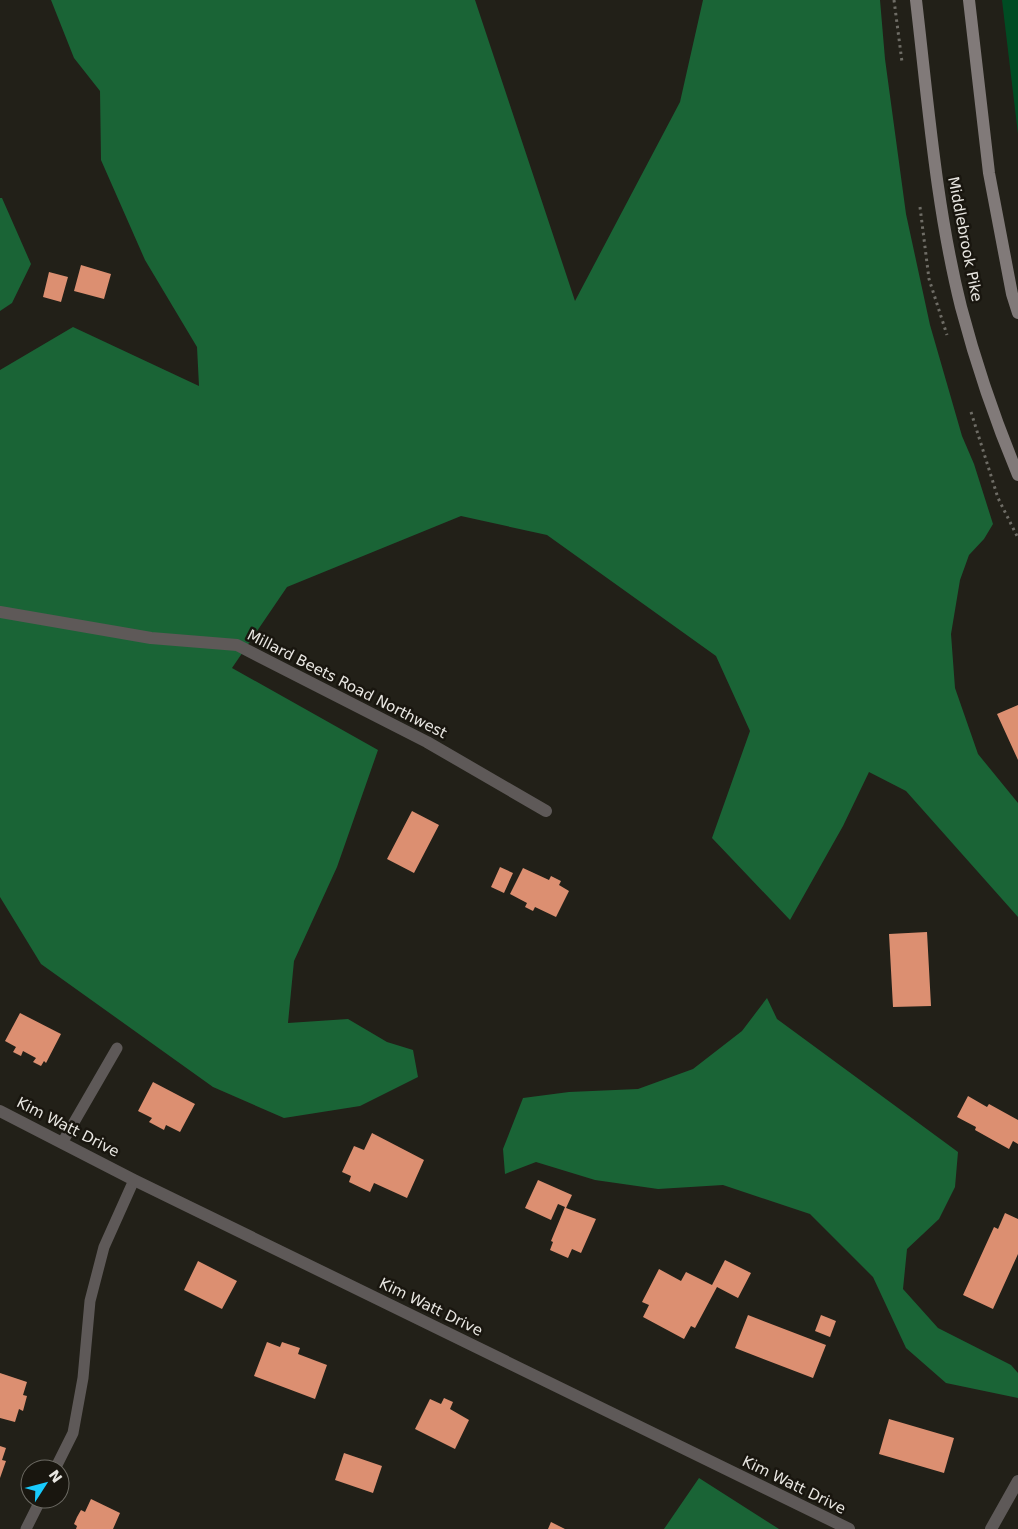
<svg xmlns="http://www.w3.org/2000/svg" width="1018" height="1529" viewBox="0 0 1018 1529" font-family="'DejaVu Sans',sans-serif">
<rect width="100%" height="100%" fill="#222018"/>
<!-- green -->
<path fill="#004c23" d="M 1002,0 L 1018,0 L 1018,134 Z"/>
<!-- forest -->
<path fill="#1a6436" d="M 51,0 L 475,0 L 575,301 L 680,102 L 703,0 L 880,0 L 885,59 L 906,214 L 930,325 L 962,436 L 974,464 L 993,524 L 984,539 L 969,555 L 960,580 L 951,634 L 955,688 L 978,754 L 1018,803 L 1018,917 L 906,791 L 869,772 L 843,826 L 790,920 L 712,838 L 750,731 L 716,656 L 547,535 L 461,516 L 287,587 L 232,668 L 378,750 L 337,867 L 294,961 L 288,1023 L 348,1019 L 387,1042 L 413,1050 L 418,1077 L 360,1106 L 284,1118 L 213,1087 L 41,964 L 0,897 L 0,370 L 73,327 L 199,386 L 197,347 L 145,260 L 101,160 L 100,91 L 74,58 Z
M 0,198 L 2,198 L 31,264 L 12,303 L 0,311 Z
M 767,998 L 777,1019 L 958,1152 L 955,1187 L 939,1219 L 907,1249 L 903,1289 L 938,1328 L 1011,1365 L 1018,1373 L 1018,1398 L 946,1383 L 906,1348 L 873,1277 L 810,1214 L 723,1185 L 658,1189 L 595,1180 L 536,1162 L 505,1174 L 503,1149 L 523,1098 L 569,1092 L 638,1089 L 693,1069 L 742,1031 Z
M 699,1478 L 779,1529 L 664,1529 Z"/>
<!-- building -->
<path fill="#dc8f71" d="M 81,265 L 111,274 L 104,299 L 74,291 Z
M 49,272 L 68,277 L 61,302 L 43,297 Z
M 1018,705 L 1018,760 L 997,714 Z
M 412,811 L 439,825 L 414,873 L 387,859 Z
M 500,867 L 513,873 L 504,893 L 491,887 Z
M 523,868 L 549,880 L 551,876 L 561,881 L 559,885 L 569,891 L 556,917 L 535,907 L 533,911 L 525,907 L 527,903 L 510,894 Z
M 927,932 L 931,1006 L 893,1007 L 889,934 Z
M 20,1013 L 61,1034 L 46,1063 L 44,1061 L 41,1066 L 33,1062 L 36,1058 L 23,1051 L 21,1056 L 13,1052 L 16,1047 L 5,1041 Z
M 153,1082 L 195,1104 L 180,1132 L 166,1125 L 164,1130 L 149,1122 L 152,1118 L 138,1111 Z
M 968,1096 L 987,1107 L 989,1104 L 1018,1120 L 1018,1144 L 1013,1141 L 1009,1149 L 975,1130 L 976,1127 L 957,1117 Z
M 372,1133 L 424,1160 L 407,1198 L 374,1183 L 370,1192 L 349,1182 L 351,1176 L 342,1172 L 354,1146 L 364,1150 Z
M 538,1180 L 572,1195 L 566,1208 L 596,1219 L 581,1253 L 572,1249 L 568,1258 L 550,1250 L 553,1242 L 551,1241 L 565,1207 L 558,1204 L 551,1220 L 525,1208 Z
M 1005,1213 L 1018,1219 L 1018,1254 L 993,1309 L 963,1295 L 994,1227 L 998,1229 Z
M 725,1260 L 751,1273 L 738,1298 L 717,1287 L 695,1328 L 691,1326 L 684,1339 L 643,1317 L 649,1305 L 642,1302 L 659,1269 L 681,1281 L 686,1272 L 712,1285 Z
M 198,1261 L 237,1281 L 222,1309 L 184,1290 Z
M 748,1315 L 826,1345 L 813,1378 L 735,1348 Z
M 821,1315 L 836,1321 L 830,1337 L 815,1331 Z
M 267,1342 L 280,1347 L 282,1342 L 300,1348 L 298,1354 L 327,1365 L 315,1399 L 254,1376 Z
M 0,1373 L 27,1382 L 23,1395 L 27,1396 L 23,1411 L 19,1409 L 15,1422 L 0,1418 Z
M 444,1398 L 453,1402 L 450,1409 L 469,1420 L 455,1449 L 415,1429 L 430,1399 L 441,1404 Z
M 889,1419 L 954,1438 L 944,1473 L 879,1454 Z
M 0,1446 L 6,1448 L 2,1460 L 6,1461 L 0,1478 Z
M 344,1453 L 382,1466 L 373,1493 L 335,1480 Z
M 91,1499 L 120,1513 L 113,1529 L 76,1529 L 77,1526 L 74,1524 L 77,1517 L 81,1510 L 85,1512 Z
M 551,1522 L 565,1529 L 548,1529 Z"/>
<g fill="none" stroke-linecap="round" stroke-linejoin="round">
<!-- path -->
<path stroke="#6f6d66" stroke-width="3" stroke-dasharray="2.5 4" stroke-linecap="butt" d="M 894,0 L 902,62
M 920,207 L 929,279 L 947,335
M 971,412 L 998,498 L 1018,538"/>
<!-- lane -->
<path stroke="#5e5958" stroke-width="11" d="M 62,1143 L 117,1048
M 55,1469 L 73,1433 L 83,1378 L 90,1301 L 104,1247 L 134,1180
M 26,1529 L 41,1499"/>
<!-- street -->
<path stroke="#5e5958" stroke-width="12" d="M 0,612 L 151,638 L 237,645 L 427,742 L 546,811
M 0,1111 L 134,1180 L 849,1529
M 991,1529 L 1018,1481"/>
<!-- secondary -->
<path stroke="#817a79" stroke-width="12" d="M 916,0 C 928,102 936,207 961,307 C 976,364 995,420 1018,475
M 969,0 L 989,173 L 1012,294 L 1018,313"/>
</g>
<g text-anchor="middle" stroke-width="5" stroke-linejoin="round" paint-order="stroke">
<!-- street labels -->
<g font-size="15" fill="#e9e7e2" stroke="#19160f">
<text transform="translate(965 239) rotate(79)" y="5">Middlebrook Pike</text>
<text transform="translate(347 684) rotate(27)" y="5">Millard Beets Road Northwest</text>
<text transform="translate(68 1127) rotate(27)" y="5">Kim Watt Drive</text>
<text transform="translate(431 1307) rotate(26)" y="5">Kim Watt Drive</text>
<text transform="translate(794 1485) rotate(26)" y="5">Kim Watt Drive</text>
</g>
</g>
<!-- north arrow -->
<g transform="translate(45 1484) rotate(54)"><circle r="24" fill="#19160f" stroke="#6c6a63"/>
<path d="M0-4L9 19L0 12L-9 19Z" fill="#18cafc"/>
<text y="-8" font-size="14" font-weight="bold" text-anchor="middle" fill="#e9e7e2">N</text>
</g>
</svg>
